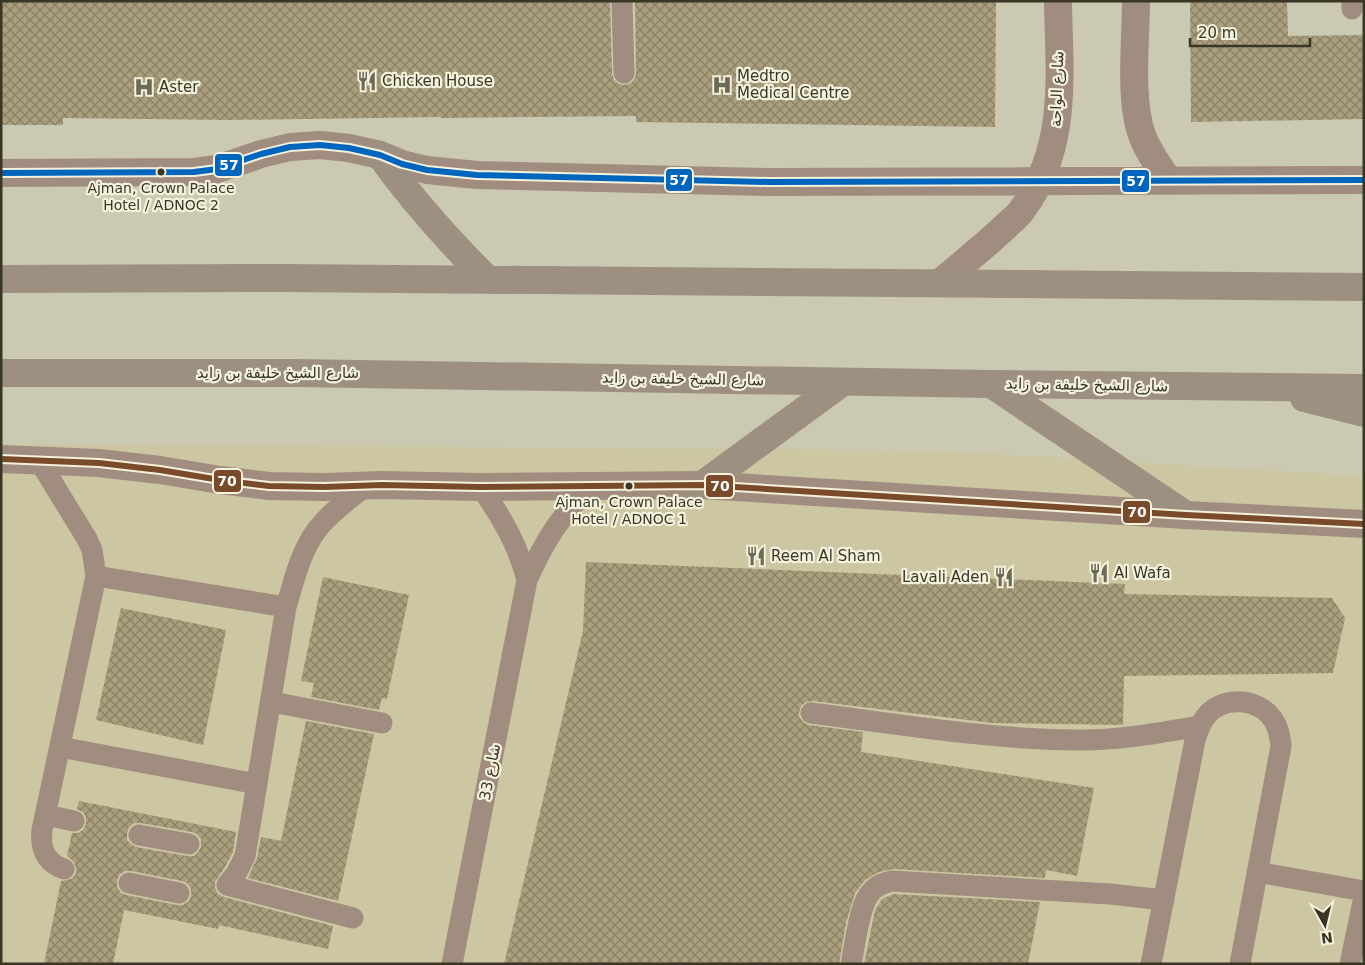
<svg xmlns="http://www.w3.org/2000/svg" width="1365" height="965" viewBox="0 0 1365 965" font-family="'DejaVu Sans','Noto Naskh Arabic',sans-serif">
<defs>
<pattern id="building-cross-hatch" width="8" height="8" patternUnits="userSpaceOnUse" patternTransform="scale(1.25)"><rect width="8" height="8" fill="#a99e7d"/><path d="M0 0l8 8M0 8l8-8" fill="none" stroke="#8b8266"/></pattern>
</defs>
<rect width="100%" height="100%" fill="#ccc9b2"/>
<!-- built -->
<path fill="#ccc7a2" d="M 1,444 L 931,450 L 1364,476 L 1364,964 L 1,964 Z"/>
<!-- building -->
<path fill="url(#building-cross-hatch)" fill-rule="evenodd" d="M 1,1 L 610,1 L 612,73 L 614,80 L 619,84 L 624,85 L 631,83 L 635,78 L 636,73 L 635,1 L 996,1 L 995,127 L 636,122 L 636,116 L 441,118 L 441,117 L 228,120 L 63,118 L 63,125 L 1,125 Z
M 1190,1 L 1287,1 L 1288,36 L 1364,35 L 1364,119 L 1191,122 Z
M 586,562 L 1125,584 L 1124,594 L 1332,598 L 1345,618 L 1333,673 L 1124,676 L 1123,725 L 992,723 L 813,701 L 806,702 L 801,706 L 799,712 L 799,717 L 804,723 L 809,725 L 863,732 L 861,752 L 1094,788 L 1077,876 L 1046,870 L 1045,878 L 893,869 L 879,872 L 865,880 L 855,893 L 846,923 L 839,964 L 504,964 L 583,631 Z
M 323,577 L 409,595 L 387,699 L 382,698 L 379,710 L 311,697 L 314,683 L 301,681 Z
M 121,608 L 226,630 L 203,745 L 96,720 Z
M 306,721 L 374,734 L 338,901 L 248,878 L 257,858 L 261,837 L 281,841 Z
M 79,801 L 236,832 L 233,852 L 225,867 L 215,882 L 215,888 L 218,894 L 224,897 L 333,926 L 328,949 L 219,925 L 218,929 L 124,910 L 113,964 L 44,964 L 61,881 L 71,879 L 76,874 L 76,868 L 74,862 L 67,856 L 72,833 L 78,833 L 83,830 L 86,824 L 86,817 L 83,812 L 77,809 ZM 134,823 L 141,823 L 192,832 L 197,834 L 201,839 L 201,847 L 198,852 L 194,856 L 187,856 L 136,847 L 131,844 L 127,840 L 127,833 L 129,827 ZM 125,871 L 131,871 L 182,881 L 187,883 L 191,889 L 191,896 L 189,901 L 183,905 L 177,905 L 126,895 L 121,893 L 117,887 L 117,881 L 119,875 Z
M 893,894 L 1040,902 L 1028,964 L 864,964 L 875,910 L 882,899 Z"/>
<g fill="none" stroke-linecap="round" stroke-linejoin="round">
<!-- lane -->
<path stroke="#a08d7f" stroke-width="21" d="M 622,1 L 624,73
M 1352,1 L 1352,9
M 38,459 L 87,539 L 92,550 L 96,576 L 42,830 C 40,849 45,862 64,869
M 480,487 C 502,516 518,545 527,580
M 96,576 L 286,607
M 272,702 L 382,723
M 811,713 C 898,724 987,739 1075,740 C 1116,741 1159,733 1199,726
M 60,747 L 257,784
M 46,815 L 74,821
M 139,835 L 189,844
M 1257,872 L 1364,891
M 129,883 L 179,893
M 353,918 L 227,885 L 236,874 L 245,856 L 286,607 C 294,581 300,553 316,531 C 329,513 349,500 365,486
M 452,964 L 527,580 C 545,540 559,518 590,487
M 851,964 C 855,946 859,904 871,892 C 877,885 884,883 892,881 L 1110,894 L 1164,900
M 1151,964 L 1195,740 C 1198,731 1200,723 1207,715 C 1224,695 1260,698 1274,721 C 1279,729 1280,737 1281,746 L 1240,964
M 1350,964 L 1364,897"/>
<!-- street -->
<path stroke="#a08d7f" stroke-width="28" d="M 1136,1 C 1136,39 1129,100 1142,135 C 1148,152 1159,166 1169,181
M 1,173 L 194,172 L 217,169 L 261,154 L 290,147 L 320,145 L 349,148 L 380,155 L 402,164 L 427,170 L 477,175 L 769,182 L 1364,180
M 940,283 C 962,264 985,246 1006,226 C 1011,221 1018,216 1022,210 C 1069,146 1059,75 1058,1
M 1,459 L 99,463 L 160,470 L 220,480 L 269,486 L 324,487 L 382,485 L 480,487 L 702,485 L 1186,515 L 1364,524"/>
<!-- primary -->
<path stroke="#9d9080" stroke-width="28" d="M 380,155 C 412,200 448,240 487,279
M 1,279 L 283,278 L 1364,287
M 1,373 L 297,373 L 991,384 L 1364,388
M 991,384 L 1186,515
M 1304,398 L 1364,413
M 702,485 L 843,382"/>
<defs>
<path id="bus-1" d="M 1,173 L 194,172 L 217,169 L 261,154 L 290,147 L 320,145 L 349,148 L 380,155 L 402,164 L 427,170 L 477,175 L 769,182 L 1364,180"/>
<path id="bus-2" d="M 1,459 L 99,463 L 160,470 L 220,480 L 269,486 L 324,487 L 382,485 L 480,487 L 702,485 L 1186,515 L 1364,524"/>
</defs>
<!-- bus-1 casing -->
<use href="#bus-1" stroke="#f4f1dc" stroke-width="10"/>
<!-- bus-2 casing -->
<use href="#bus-2" stroke="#f4f1dc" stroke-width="10"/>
<!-- bus-1 -->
<use href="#bus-1" stroke="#0065bd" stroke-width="6"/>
<!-- bus-2 -->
<use href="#bus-2" stroke="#7a4b2a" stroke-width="6"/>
</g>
<!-- icons -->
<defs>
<symbol id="restaurant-bare" viewBox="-9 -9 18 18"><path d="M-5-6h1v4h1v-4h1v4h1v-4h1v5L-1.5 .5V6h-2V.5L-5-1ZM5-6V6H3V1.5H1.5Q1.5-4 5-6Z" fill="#6c6957" stroke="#f4f1dc" stroke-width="2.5" paint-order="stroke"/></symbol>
<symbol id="hospital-bare" viewBox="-9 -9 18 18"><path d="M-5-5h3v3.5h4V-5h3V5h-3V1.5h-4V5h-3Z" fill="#6c6957" stroke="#f4f1dc" stroke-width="2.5" paint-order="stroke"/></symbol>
</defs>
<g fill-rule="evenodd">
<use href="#restaurant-bare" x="353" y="67" width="28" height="28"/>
<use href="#hospital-bare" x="708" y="71" width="28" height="28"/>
<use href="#hospital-bare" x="130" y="73" width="28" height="28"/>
<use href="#restaurant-bare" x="742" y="542" width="28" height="28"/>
<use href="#restaurant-bare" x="1085" y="559" width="28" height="28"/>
<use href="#restaurant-bare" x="990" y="563" width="28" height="28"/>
</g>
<!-- markers -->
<g fill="#393626" stroke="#f4f1dc" stroke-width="2">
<circle cx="161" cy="172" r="4.5"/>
<circle cx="629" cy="486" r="4.5"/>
</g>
<g text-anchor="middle" stroke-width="4.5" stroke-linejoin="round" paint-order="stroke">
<!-- bus labels -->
<g font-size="14" fill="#393626" stroke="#f4f1dc">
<text x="161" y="193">Ajman, Crown Palace<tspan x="161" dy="17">Hotel / ADNOC 2</tspan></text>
<text x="629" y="507">Ajman, Crown Palace<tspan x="629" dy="17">Hotel / ADNOC 1</tspan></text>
</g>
<!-- poi labels -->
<g font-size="15" fill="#393626" stroke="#f4f1dc" text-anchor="start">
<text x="737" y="81">Medtro<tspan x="737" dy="17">Medical Centre</tspan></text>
<text x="382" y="86">Chicken House</text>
<text x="159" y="92">Aster</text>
<text x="771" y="561">Reem Al Sham</text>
<text x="1114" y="578">Al Wafa</text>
<text x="989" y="582" text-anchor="end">Lavali Aden</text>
</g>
<!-- street labels -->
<g font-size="15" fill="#393626" stroke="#f4f1dc">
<text transform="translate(1057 89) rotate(-88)" y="5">شارع الواحة</text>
<text x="278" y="378">شارع الشيخ خليفة بن زايد</text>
<text transform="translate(683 379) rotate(1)" y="5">شارع الشيخ خليفة بن زايد</text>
<text transform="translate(1087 385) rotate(1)" y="5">شارع الشيخ خليفة بن زايد</text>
<text transform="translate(490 772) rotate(-79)" y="5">شارع 33</text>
</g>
</g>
<g stroke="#f4f1dc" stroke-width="2">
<rect x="214" y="153" width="29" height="24" rx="5" fill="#0065bd"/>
<rect x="665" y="168" width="28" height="24" rx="5" fill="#0065bd"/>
<rect x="1121" y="169" width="29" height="24" rx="5" fill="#0065bd"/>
<rect x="213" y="469" width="29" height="24" rx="5" fill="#7a4b2a"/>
<rect x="705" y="474" width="29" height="24" rx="5" fill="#7a4b2a"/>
<rect x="1122" y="500" width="29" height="24" rx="5" fill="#7a4b2a"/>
</g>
<g font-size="14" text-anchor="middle" font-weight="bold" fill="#fff">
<text x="229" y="170">57</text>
<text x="679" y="185">57</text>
<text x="1136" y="186">57</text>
<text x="227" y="486">70</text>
<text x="720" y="491">70</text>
<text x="1137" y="517">70</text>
</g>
<!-- border -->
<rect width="1365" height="965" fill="none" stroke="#393626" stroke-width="5"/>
<!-- north arrow -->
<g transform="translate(1325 925) rotate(172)" stroke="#f4f1dc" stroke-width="4" paint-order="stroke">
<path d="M0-4L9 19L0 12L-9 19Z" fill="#393626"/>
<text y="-8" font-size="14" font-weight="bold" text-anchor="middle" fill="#393626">N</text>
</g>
<!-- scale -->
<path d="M1190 38v8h120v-8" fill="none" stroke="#393626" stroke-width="2.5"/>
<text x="1198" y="38" font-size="15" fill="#393626" stroke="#f4f1dc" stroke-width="4" paint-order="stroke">20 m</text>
</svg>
